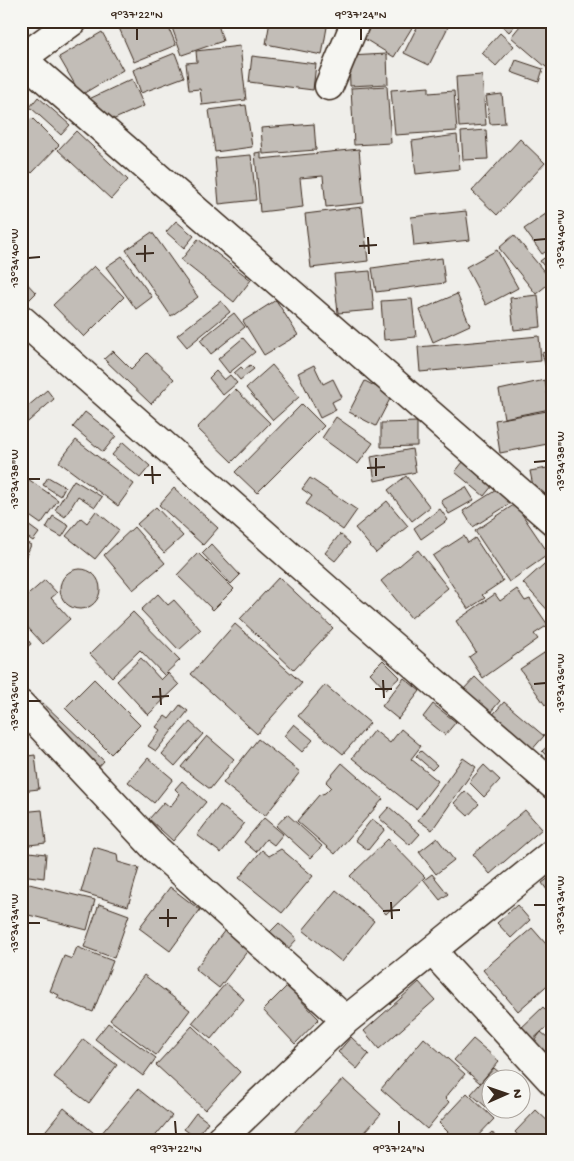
<svg xmlns="http://www.w3.org/2000/svg" width="574" height="1161" viewBox="0 0 574 1161" font-family="'Gochi Hand',sans-serif">
<rect width="100%" height="100%" fill="#efeeea"/>
<filter id="ink" filterUnits="userSpaceOnUse"><feTurbulence type="fractalNoise" baseFrequency=".02" numOctaves="2"/><feDisplacementMap in="SourceGraphic" scale="10" xChannelSelector="R" yChannelSelector="G"/><feConvolveMatrix kernelMatrix="1 2 1 2 8 2 1 2 1" color-interpolation-filters="sRGB"/></filter>
<g filter="url(#ink)">
<!-- building -->
<path fill="#c2bdb7" stroke="#3b2a1e" d="M 116,21 L 166,21 L 176,45 L 134,62 Z
M 182,21 L 217,21 L 223,41 L 182,55 L 171,25 Z
M 270,21 L 300,21 L 327,27 L 322,55 L 266,44 Z
M 362,21 L 416,21 L 394,57 L 355,33 Z
M 420,21 L 451,21 L 429,65 L 404,53 Z
M 497,21 L 519,21 L 509,32 Z
M 524,21 L 553,21 L 553,73 L 511,37 Z
M 102,32 L 123,70 L 81,95 L 59,57 Z
M 500,33 L 514,46 L 496,66 L 482,53 Z
M 240,46 L 246,100 L 202,105 L 200,89 L 189,90 L 186,63 L 197,62 L 196,51 Z
M 175,53 L 184,77 L 141,93 L 133,70 Z
M 387,54 L 388,84 L 350,86 L 349,56 Z
M 252,56 L 316,64 L 313,90 L 249,82 Z
M 516,60 L 543,69 L 539,82 L 511,72 Z
M 482,75 L 486,125 L 459,127 L 456,77 Z
M 132,79 L 144,106 L 101,125 L 89,99 Z
M 387,86 L 391,143 L 354,145 L 351,88 Z
M 429,87 L 429,93 L 454,91 L 457,131 L 395,135 L 391,90 Z
M 502,94 L 505,123 L 490,124 L 486,96 Z
M 38,97 L 70,125 L 61,135 L 30,107 Z
M 246,105 L 252,147 L 215,152 L 209,110 Z
M 32,118 L 59,145 L 32,173 L 21,163 L 21,145 L 25,142 L 21,138 L 21,128 Z
M 314,124 L 316,150 L 263,154 L 261,128 Z
M 486,130 L 488,159 L 463,160 L 461,132 Z
M 76,131 L 128,180 L 111,199 L 58,150 Z
M 457,135 L 460,169 L 416,174 L 412,141 Z
M 520,139 L 545,163 L 497,215 L 472,191 Z
M 359,149 L 364,203 L 326,207 L 323,176 L 300,178 L 303,207 L 260,212 L 255,153 L 261,152 L 261,159 Z
M 251,155 L 256,200 L 219,204 L 215,158 Z
M 362,207 L 368,261 L 311,268 L 305,214 Z
M 553,209 L 553,247 L 542,254 L 524,229 Z
M 466,211 L 470,240 L 414,246 L 411,217 Z
M 176,221 L 194,236 L 184,248 L 166,232 Z
M 152,232 L 198,297 L 171,316 L 126,250 Z
M 514,235 L 552,281 L 536,294 L 499,248 Z
M 198,239 L 251,280 L 234,302 L 181,260 Z
M 497,250 L 518,288 L 486,305 L 466,267 Z
M 122,256 L 152,297 L 136,309 L 106,267 Z
M 547,256 L 553,264 L 553,278 L 540,261 Z
M 442,258 L 445,283 L 376,292 L 372,268 Z
M 94,266 L 124,297 L 84,337 L 53,305 Z
M 370,271 L 374,310 L 338,313 L 334,274 Z
M 21,277 L 36,293 L 23,306 L 21,304 Z
M 457,294 L 470,325 L 433,342 L 420,310 Z
M 538,295 L 541,327 L 514,330 L 510,298 Z
M 412,299 L 416,337 L 384,340 L 381,301 Z
M 276,300 L 298,335 L 264,355 L 243,321 Z
M 221,301 L 230,312 L 187,347 L 177,335 Z
M 234,313 L 245,327 L 211,354 L 200,340 Z
M 539,336 L 541,361 L 420,372 L 418,347 Z
M 243,338 L 255,352 L 229,373 L 218,359 Z
M 553,350 L 553,394 L 542,353 Z
M 113,351 L 131,369 L 147,353 L 174,379 L 151,404 L 104,359 Z
M 250,365 L 254,369 L 240,380 L 234,373 L 241,367 L 244,370 Z
M 272,365 L 299,397 L 273,420 L 246,388 Z
M 314,365 L 323,384 L 333,379 L 342,397 L 332,402 L 336,410 L 320,418 L 298,373 Z
M 216,371 L 224,380 L 230,375 L 237,383 L 223,395 L 209,378 Z
M 545,380 L 550,409 L 504,418 L 499,390 Z
M 365,381 L 392,395 L 376,426 L 349,412 Z
M 235,389 L 270,423 L 232,462 L 197,428 Z
M 47,390 L 54,399 L 21,428 L 21,412 Z
M 302,404 L 324,426 L 257,493 L 235,472 Z
M 553,410 L 553,443 L 500,453 L 495,420 Z
M 85,412 L 116,436 L 103,452 L 73,427 Z
M 336,417 L 373,443 L 358,464 L 322,438 Z
M 417,422 L 417,446 L 381,447 L 381,423 Z
M 76,440 L 134,484 L 118,506 L 59,462 Z
M 123,442 L 150,466 L 140,478 L 112,455 Z
M 412,449 L 416,472 L 375,481 L 371,457 Z
M 467,457 L 497,480 L 484,496 L 455,472 Z
M 553,467 L 553,493 L 535,496 L 530,471 Z
M 21,474 L 58,500 L 41,524 L 21,510 Z
M 406,476 L 430,507 L 412,521 L 388,490 Z
M 48,477 L 65,487 L 60,496 L 43,485 Z
M 310,478 L 357,510 L 343,530 L 306,504 L 312,496 L 302,489 Z
M 74,480 L 102,497 L 95,507 L 78,496 L 65,517 L 55,510 Z
M 466,487 L 474,500 L 449,514 L 441,501 Z
M 501,487 L 511,503 L 473,527 L 463,511 Z
M 174,488 L 218,528 L 203,545 L 159,505 Z
M 387,501 L 408,526 L 376,553 L 355,528 Z
M 515,504 L 549,554 L 509,582 L 475,531 Z
M 156,507 L 183,536 L 164,553 L 137,524 Z
M 440,509 L 448,520 L 421,539 L 414,528 Z
M 96,511 L 119,530 L 95,559 L 66,536 L 81,518 L 87,523 Z
M 53,516 L 69,526 L 62,537 L 46,528 Z
M 21,520 L 39,533 L 33,541 L 21,533 Z
M 134,527 L 165,563 L 133,590 L 104,555 Z
M 340,534 L 350,543 L 335,561 L 325,553 Z
M 464,536 L 468,543 L 475,538 L 503,581 L 482,595 L 485,598 L 468,609 L 433,556 Z
M 21,540 L 31,545 L 21,567 Z
M 211,544 L 240,575 L 231,584 L 202,553 Z
M 418,550 L 448,588 L 411,618 L 381,581 Z
M 198,553 L 234,589 L 213,610 L 177,575 Z
M 553,556 L 553,615 L 552,615 L 523,583 Z
M60 589a20 20 0 1 1 40 0a20 20 0 1 1-40 0Z
M 279,577 L 333,628 L 294,670 L 240,619 Z
M 45,580 L 57,593 L 51,598 L 70,619 L 43,644 L 21,620 L 21,601 Z
M 517,589 L 525,601 L 530,599 L 548,625 L 534,634 L 538,639 L 483,678 L 469,657 L 476,652 L 456,621 L 495,594 L 500,601 Z
M 158,594 L 168,605 L 174,600 L 201,630 L 179,650 L 141,610 Z
M 133,612 L 180,660 L 164,675 L 140,650 L 112,677 L 90,654 Z
M 235,624 L 302,683 L 257,734 L 191,674 Z
M 21,630 L 31,644 L 21,651 Z
M 553,647 L 553,700 L 545,705 L 520,669 Z
M 141,658 L 161,680 L 168,673 L 179,685 L 148,715 L 117,681 Z
M 383,660 L 400,677 L 386,690 L 370,673 Z
M 475,677 L 500,701 L 489,714 L 463,690 Z
M 404,678 L 420,691 L 398,719 L 382,706 Z
M 94,679 L 140,725 L 111,754 L 65,708 Z
M 325,685 L 370,723 L 343,754 L 298,716 Z
M 41,701 L 104,761 L 84,783 L 21,722 Z
M 504,702 L 544,736 L 530,752 L 490,718 Z
M 433,704 L 456,722 L 445,735 L 423,717 Z
M 180,705 L 188,711 L 156,751 L 148,746 L 160,730 L 156,727 L 165,716 L 169,719 Z
M 190,722 L 203,734 L 175,766 L 162,754 Z
M 294,724 L 313,740 L 302,752 L 284,736 Z
M 401,729 L 421,746 L 411,759 L 438,781 L 416,809 L 352,758 L 374,730 L 390,743 Z
M 207,736 L 234,759 L 210,789 L 181,767 Z
M 258,739 L 300,772 L 265,816 L 223,783 Z
M 550,744 L 553,747 L 553,763 L 542,751 Z
M 421,751 L 437,765 L 432,770 L 416,756 Z
M 35,755 L 39,789 L 21,791 L 21,757 Z
M 148,758 L 173,779 L 154,803 L 128,782 Z
M 463,758 L 476,767 L 432,830 L 418,820 Z
M 342,763 L 383,799 L 335,854 L 297,821 L 319,795 L 325,793 L 331,787 L 326,782 Z
M 484,765 L 500,780 L 484,797 L 469,782 Z
M 182,781 L 206,802 L 173,841 L 149,819 L 164,802 L 170,807 L 180,794 L 175,789 Z
M 465,791 L 479,804 L 468,816 L 454,803 Z
M 220,805 L 244,824 L 221,853 L 197,835 Z
M 389,807 L 420,834 L 410,845 L 379,818 Z
M 42,810 L 46,843 L 21,846 L 21,812 Z
M 525,810 L 542,829 L 490,874 L 473,854 Z
M 287,814 L 322,846 L 311,858 L 276,826 Z
M 264,818 L 283,834 L 274,845 L 266,839 L 256,852 L 244,842 Z
M 372,819 L 385,829 L 368,850 L 355,840 Z
M 437,838 L 454,860 L 436,874 L 419,852 Z
M 388,839 L 425,877 L 386,914 L 350,876 Z
M 94,847 L 117,854 L 118,862 L 139,868 L 128,906 L 81,892 Z
M 281,849 L 313,876 L 282,913 L 239,878 L 262,850 L 269,856 Z
M 21,851 L 46,854 L 44,878 L 21,875 Z
M 432,874 L 448,894 L 440,900 L 424,880 Z
M 553,875 L 553,898 L 542,883 Z
M 21,882 L 95,900 L 87,930 L 21,913 Z
M 170,887 L 200,910 L 170,951 L 139,928 Z
M 336,890 L 374,921 L 342,962 L 303,930 Z
M 99,904 L 129,915 L 114,958 L 84,947 Z
M 517,905 L 530,920 L 511,938 L 497,923 Z
M 279,923 L 297,939 L 286,951 L 268,934 Z
M 532,928 L 553,952 L 553,980 L 518,1011 L 483,970 Z
M 225,930 L 249,949 L 219,988 L 195,969 Z
M 77,947 L 113,961 L 93,1012 L 57,998 L 59,995 L 50,991 L 64,956 L 72,959 Z
M 144,975 L 190,1010 L 156,1055 L 110,1020 Z
M 419,982 L 435,1000 L 379,1049 L 364,1031 Z
M 226,983 L 244,999 L 211,1039 L 192,1023 Z
M 287,986 L 319,1019 L 295,1044 L 263,1010 Z
M 543,1007 L 553,1018 L 553,1021 L 529,1043 L 518,1031 Z
M 108,1023 L 156,1058 L 143,1076 L 95,1039 Z
M 192,1026 L 240,1072 L 205,1110 L 156,1065 Z
M 541,1032 L 553,1042 L 553,1044 L 543,1055 L 531,1045 Z
M 351,1037 L 369,1054 L 357,1069 L 338,1052 Z
M 424,1038 L 465,1074 L 445,1098 L 449,1102 L 427,1129 L 381,1089 Z
M 83,1039 L 117,1065 L 89,1103 L 54,1077 Z
M 473,1039 L 499,1061 L 480,1083 L 454,1060 Z
M 494,1068 L 506,1078 L 492,1078 L 492,1108 L 505,1108 L 498,1117 L 471,1094 Z
M 343,1079 L 381,1114 L 358,1140 L 301,1140 L 294,1133 Z
M 138,1089 L 172,1116 L 152,1140 L 108,1140 L 101,1134 Z
M 467,1093 L 494,1119 L 474,1140 L 456,1140 L 439,1123 Z
M 64,1108 L 100,1138 L 99,1140 L 38,1140 Z
M 536,1110 L 553,1126 L 553,1140 L 522,1140 L 515,1132 Z
M 196,1113 L 208,1122 L 196,1138 L 184,1129 Z
M 492,1132 L 498,1140 L 483,1140 Z"/>
<g fill="none" stroke-linecap="round" stroke-linejoin="round">
<defs>
<path id="minor" d="M 21,58 L 553,521
M 21,59 L 73,21
M 329,86 L 356,21
M 21,319 L 337,598 L 553,785
M 21,705 L 155,848 L 346,1020
M 432,951 L 553,1082
M 220,1140 L 346,1020 L 553,853"/>
</defs>
<!-- minor casing -->
<use href="#minor" stroke="#3b2a1e" stroke-width="31"/>
<!-- minor -->
<use href="#minor" stroke="#f6f6f2" stroke-width="28"/>
</g>
</g>
<!-- ticks -->
<path fill="none" stroke="#3b2a1e" stroke-width="2" d="M 137,28 L 137,40M 361,28 L 361,40M 368,237 L 369,254M 534,240 L 546,239M 145,245 L 145,262M 359,246 L 377,245M 136,254 L 154,253M 28,258 L 40,257M 376,458 L 376,476M 534,462 L 546,461M 152,466 L 153,484M 367,468 L 385,467M 144,475 L 161,475M 28,479 L 40,479M 383,680 L 384,698M 534,684 L 546,683M 160,688 L 161,705M 375,689 L 392,689M 152,697 L 169,696M 28,701 L 40,701M 391,902 L 392,919M 534,905 L 546,905M 168,909 L 168,927M 383,911 L 400,910M 159,918 L 177,918M 28,923 L 40,923M 175,1121 L 176,1134M 399,1121 L 399,1134"/>
<!-- margin -->
<rect width="574" height="1161" fill="none" stroke="#f6f6f2" stroke-width="55"/>
<!-- north arrow -->
<g transform="translate(506 1094) rotate(88)"><circle r="24" fill="#f6f6f2" stroke="#aba49d"/>
<path d="M0-4L9 19L0 12L-9 19Z" fill="#3b2a1e"/>
<text y="-8" font-size="14" font-weight="bold" text-anchor="middle" fill="#3b2a1e">N</text>
</g>
<rect x="28" y="28" width="518" height="1106" fill="none" stroke="#3b2a1e" stroke-width="2"/>
<g font-size="12" text-anchor="middle" fill="#3b2a1e">
<text x="137" y="18">9°37'22"N</text>
<text x="361" y="18">9°37'24"N</text>
<text transform="translate(560 239) rotate(-90)" y="4">13°34'40"W</text>
<text transform="translate(14 258) rotate(-90)" y="4">13°34'40"W</text>
<text transform="translate(560 461) rotate(-90)" y="4">13°34'38"W</text>
<text transform="translate(14 479) rotate(-90)" y="4">13°34'38"W</text>
<text transform="translate(560 683) rotate(-90)" y="4">13°34'36"W</text>
<text transform="translate(14 701) rotate(-90)" y="4">13°34'36"W</text>
<text transform="translate(560 905) rotate(-90)" y="4">13°34'34"W</text>
<text transform="translate(14 923) rotate(-90)" y="4">13°34'34"W</text>
<text x="176" y="1152">9°37'22"N</text>
<text x="399" y="1152">9°37'24"N</text>
</g>
</svg>
